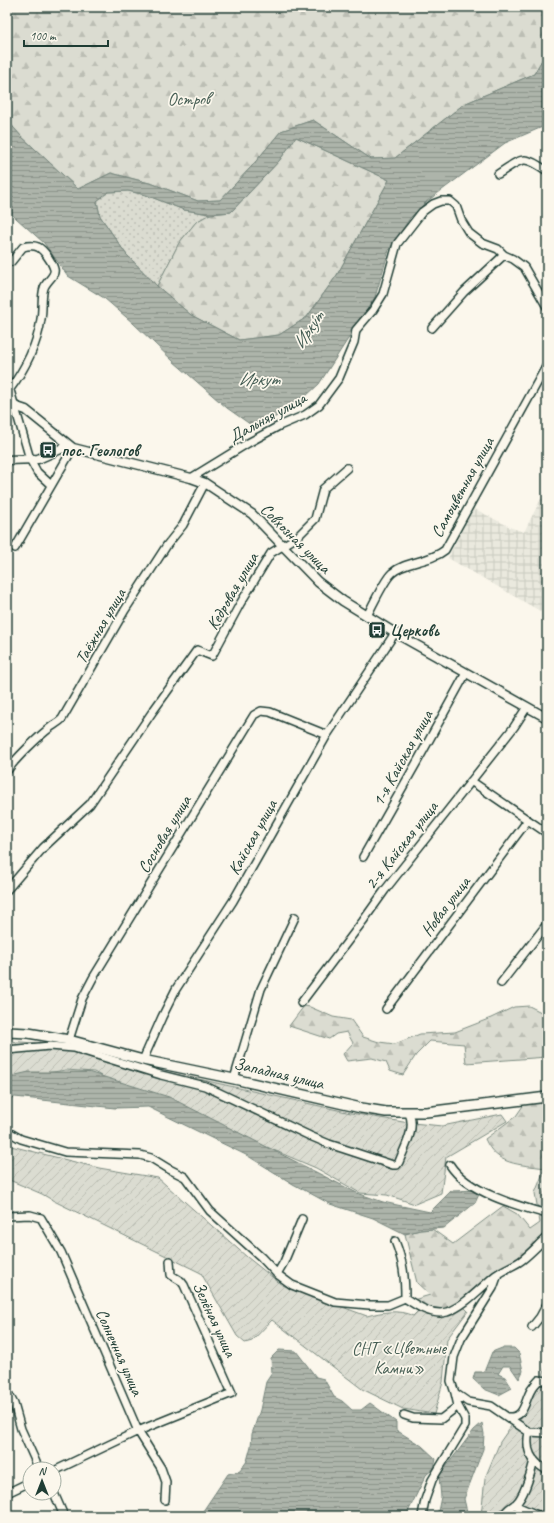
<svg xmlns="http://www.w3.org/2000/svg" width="554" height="1523" viewBox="0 0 554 1523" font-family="Caveat,sans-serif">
<defs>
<pattern id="industrial-grid" width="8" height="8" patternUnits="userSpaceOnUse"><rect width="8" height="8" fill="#eae9de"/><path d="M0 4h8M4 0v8" fill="none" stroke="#c8c9bf"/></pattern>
<pattern id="grass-dots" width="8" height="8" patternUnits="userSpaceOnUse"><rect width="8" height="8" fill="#dbdcd1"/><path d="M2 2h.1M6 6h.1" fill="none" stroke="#bcbeb4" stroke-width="1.8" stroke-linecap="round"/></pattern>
<pattern id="forest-firs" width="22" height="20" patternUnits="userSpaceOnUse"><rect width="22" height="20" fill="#dbdcd1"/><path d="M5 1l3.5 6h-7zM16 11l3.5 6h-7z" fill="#bcbeb4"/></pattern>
<pattern id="garden-furrows" width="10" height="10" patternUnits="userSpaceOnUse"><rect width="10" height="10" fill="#dbdcd1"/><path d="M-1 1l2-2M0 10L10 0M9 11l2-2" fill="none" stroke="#bcbeb4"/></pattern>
<pattern id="water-rules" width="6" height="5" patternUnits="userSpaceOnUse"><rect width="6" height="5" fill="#adb4aa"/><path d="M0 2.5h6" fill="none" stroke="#8c948b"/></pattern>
</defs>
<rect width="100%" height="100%" fill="#fbf7ec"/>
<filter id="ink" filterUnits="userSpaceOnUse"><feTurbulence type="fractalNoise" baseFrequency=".025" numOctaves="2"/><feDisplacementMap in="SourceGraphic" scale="8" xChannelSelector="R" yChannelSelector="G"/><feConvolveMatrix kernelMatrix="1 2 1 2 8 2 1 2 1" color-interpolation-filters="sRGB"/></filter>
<g filter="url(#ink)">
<!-- industrial -->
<path fill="url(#industrial-grid)" d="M 547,487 L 547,615 L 448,558 L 473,508 L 512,528 L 524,532 Z"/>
<!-- grass -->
<path fill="url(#grass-dots)" stroke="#7d8c82" d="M 128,191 L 146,195 L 184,210 L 210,214 L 196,222 L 179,243 L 157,286 L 126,254 L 100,216 L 97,201 L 108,192 Z"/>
<!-- forest -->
<path fill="url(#forest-firs)" stroke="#7d8c82" d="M 7,7 L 547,7 L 547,51 L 534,74 L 464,104 L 395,158 L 371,159 L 313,120 L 281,131 L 252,166 L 220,200 L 198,201 L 153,184 L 111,173 L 78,189 L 21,136 L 7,120 Z
M 296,137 L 389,180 L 337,275 L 307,317 L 279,335 L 239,340 L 191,315 L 157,286 L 179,243 L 196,222 L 210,214 L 231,212 L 279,161 Z
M 304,1006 L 310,1007 L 333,1017 L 351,1020 L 363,1037 L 379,1042 L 395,1044 L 420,1034 L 455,1032 L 491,1018 L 514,1007 L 529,1006 L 547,1015 L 547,1057 L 466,1063 L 464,1044 L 430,1041 L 416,1055 L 403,1075 L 390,1071 L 386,1062 L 372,1058 L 347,1061 L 343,1054 L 353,1043 L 347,1032 L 336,1034 L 329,1039 L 289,1026 Z
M 547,1097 L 547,1237 L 468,1300 L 438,1312 L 410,1301 L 430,1295 L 417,1283 L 405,1234 L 420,1230 L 432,1229 L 453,1244 L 503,1206 L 517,1214 L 530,1230 L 540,1223 L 535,1193 L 545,1168 C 519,1164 497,1166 485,1139 L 516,1116 L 527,1100 Z"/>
<!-- garden -->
<path fill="url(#garden-furrows)" stroke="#7d8c82" d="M 7,1041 L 64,1045 L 131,1064 L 351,1113 L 403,1122 L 442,1126 L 502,1114 L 507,1121 L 446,1157 L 441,1193 L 415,1204 L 387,1195 L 360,1193 L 316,1168 L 108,1080 L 94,1072 L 66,1070 L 7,1079 Z
M 7,1145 L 99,1168 L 158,1178 L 247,1257 L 282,1285 L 367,1316 C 381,1312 399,1309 413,1316 L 420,1309 L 442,1318 L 462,1305 L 468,1311 L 447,1339 L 443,1382 L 434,1414 L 403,1409 L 362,1389 L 272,1320 L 252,1341 L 245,1343 L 237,1336 L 201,1273 L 54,1201 L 42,1194 L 7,1179 Z
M 547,1361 L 547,1516 L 481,1516 L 485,1478 L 500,1442 L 541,1383 Z"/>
<!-- water -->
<path fill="url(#water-rules)" stroke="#74847b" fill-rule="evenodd" d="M 547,51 L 547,125 L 505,143 L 426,202 L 410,218 L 389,250 L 375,297 L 319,384 L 292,409 L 254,427 L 227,408 L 173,361 L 133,323 L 104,298 L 68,276 L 44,243 L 7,210 L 7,120 L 21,136 L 78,189 L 111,173 L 153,184 L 198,201 L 220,200 L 252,166 L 281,131 L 313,120 L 371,159 L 395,158 L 464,104 L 534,74 ZM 296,137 L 389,180 L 337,275 L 307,317 L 279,335 L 239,340 L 191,315 L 157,286 L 126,254 L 100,216 L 97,201 L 108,192 L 128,191 L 146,195 L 184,210 L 210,214 L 231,212 L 279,161 Z
M 29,1072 L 88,1072 L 169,1097 L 357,1193 L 383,1202 L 430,1212 L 451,1191 L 481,1190 L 475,1203 L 444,1228 L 420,1230 L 405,1234 L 373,1218 L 330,1204 L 293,1184 L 248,1156 L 148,1107 L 115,1108 L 15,1097 L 7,1099 L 7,1077 Z
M 502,1348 L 514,1348 L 519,1353 L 523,1371 L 519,1379 L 510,1366 L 503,1366 L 498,1374 L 505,1377 L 512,1388 L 499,1395 L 484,1389 L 473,1379 L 475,1372 L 484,1372 L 492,1352 Z
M 279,1350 L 296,1351 L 316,1377 L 324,1379 L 334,1397 L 342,1401 L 352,1410 L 361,1410 L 370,1403 L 396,1422 L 396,1430 L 422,1446 L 436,1459 L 434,1468 L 426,1475 L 406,1516 L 195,1516 L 203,1511 L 228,1474 L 240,1471 L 247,1461 L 251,1446 L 252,1434 L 260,1410 L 266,1382 L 272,1373 L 271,1358 Z
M 482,1423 L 484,1434 L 483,1449 L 464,1499 L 468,1516 L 437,1516 L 441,1497 L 439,1476 L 474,1430 Z"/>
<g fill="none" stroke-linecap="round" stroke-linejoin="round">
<defs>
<path id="minor" d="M 498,174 C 522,159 522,153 547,171
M 7,262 L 11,262 L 23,247 C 27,246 33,245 38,247 C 44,250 52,262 54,269 C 56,276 46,281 44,288 C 41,297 43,309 41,319 C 38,343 25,369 10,389 L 7,387
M 432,328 L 464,292 L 504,255
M 7,380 L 30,459 L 37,472 L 51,485
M 191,478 L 248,443 L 279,426 L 305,415 L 319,405 L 339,378 L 354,342 L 356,330 L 373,310 L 383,294 L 397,244 L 422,212 L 433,204 L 441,201 L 450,201 L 456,206 L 461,220 L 469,233 L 482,243 L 498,249 L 504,255 L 513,259 L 524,267 L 547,307
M 15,548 L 73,448
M 367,616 C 372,606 385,579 392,573 C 405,561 429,563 445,550 L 547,365
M 7,771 C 15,759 39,736 51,727 C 55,724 58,723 62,719 L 125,610 L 167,545 L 183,525 L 205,483
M 471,781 L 547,833
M 363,857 L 417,762 L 466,673
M 7,890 L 43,848 L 90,804 L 153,711 L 197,650 L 212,656 L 240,604 L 271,553 L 297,537 L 315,519 L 323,489 L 347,468
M 501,983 L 547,924
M 301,1003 L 363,921 L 385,890 L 514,727 L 527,707
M 386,1009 L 528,820
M 69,1040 L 82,999 L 93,978 L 254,715 L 261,711 L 270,712 L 327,735
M 7,1050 L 50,1046 L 74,1048 L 161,1075 L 205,1086 L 310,1136 L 329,1144 L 393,1165 L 397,1165 L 399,1162 C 405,1146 416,1129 409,1113
M 143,1060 L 162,1017 L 176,989 L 233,901 L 327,735 L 395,633
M 234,1079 L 261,989 L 295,917
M 7,1131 L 21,1139 L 65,1152 L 140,1155 L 151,1158 L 169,1169 L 185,1177 L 210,1211 L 261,1257 L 277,1274 L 292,1285 L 335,1302 L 369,1305 L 388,1305 L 405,1298
M 450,1165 C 467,1192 518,1206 547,1214
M 7,1216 L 30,1215 L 41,1218 L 61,1252 L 138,1431 L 161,1468 L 166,1482 L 165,1500
M 395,1241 C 403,1261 405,1276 405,1298 C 417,1306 432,1316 447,1312 C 466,1305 481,1287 496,1275 C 504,1269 514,1266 522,1260 C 531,1253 539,1244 547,1237
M 277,1274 L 284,1262 L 302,1219
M 498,1274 L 493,1288 L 461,1339 L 454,1357 L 451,1381 L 455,1393 L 468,1402 L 491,1406 L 529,1432 C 525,1450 531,1462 547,1470
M 532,1327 L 540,1317 L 547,1304
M 7,1391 L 14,1404 L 21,1429 L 39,1469
M 404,1415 L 413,1418 L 441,1419 L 458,1406 L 455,1393
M 508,1417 C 525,1418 524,1402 531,1390 C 533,1387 536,1383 539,1380 L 547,1381
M 529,1432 L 547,1433
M 54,1471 L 138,1431 L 232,1393 L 184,1285 L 181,1281 L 171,1275 L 170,1261
M 7,1493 L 30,1482
M 54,1493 L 64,1516
M 514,1505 L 540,1516
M 422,1516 L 425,1500 L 432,1480 L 465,1426 L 465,1419 L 458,1406
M 504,1516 C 506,1507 515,1507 519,1500 C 525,1492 532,1470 534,1460"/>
<path id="tertiary" d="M 14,406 L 26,410 L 73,448 L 191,478 L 205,483 L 252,514 L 318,582 L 343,601 L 395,633 L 547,718
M 7,460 L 38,459 L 63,448 L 73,448"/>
<path id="secondary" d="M 7,1032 L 28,1033 L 69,1040 L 143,1060 L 234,1079 L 361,1108 L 386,1112 L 426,1112 L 547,1097"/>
</defs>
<!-- minor casing -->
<use href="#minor" stroke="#1f3d34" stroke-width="10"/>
<!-- tertiary casing -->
<use href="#tertiary" stroke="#1f3d34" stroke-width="11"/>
<!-- secondary casing -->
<use href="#secondary" stroke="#1f3d34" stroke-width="12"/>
<!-- minor -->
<use href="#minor" stroke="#fbf7ec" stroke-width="7"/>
<!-- tertiary -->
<use href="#tertiary" stroke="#fbf7ec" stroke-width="8"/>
<!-- secondary -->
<use href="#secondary" stroke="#fbf7ec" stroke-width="9"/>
</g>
</g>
<!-- icons -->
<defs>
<symbol id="bus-square" viewBox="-11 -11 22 22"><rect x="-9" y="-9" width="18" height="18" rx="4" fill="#1f3d34" stroke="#fbf7ec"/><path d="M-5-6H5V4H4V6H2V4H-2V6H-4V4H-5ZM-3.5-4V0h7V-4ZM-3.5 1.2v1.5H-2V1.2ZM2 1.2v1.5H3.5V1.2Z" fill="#fff"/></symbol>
</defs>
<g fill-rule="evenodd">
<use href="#bus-square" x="38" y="440" width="20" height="20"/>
<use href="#bus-square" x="367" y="620" width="20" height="20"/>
</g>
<g text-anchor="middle" stroke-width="3.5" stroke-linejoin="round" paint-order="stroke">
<!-- park labels -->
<g font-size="17" fill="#455d53" stroke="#fbf7ec">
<text x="189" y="105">Остров</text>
<text x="399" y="1354">СНТ «Цветные<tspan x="399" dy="20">Камни»</tspan></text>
</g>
<!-- street labels -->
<g font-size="17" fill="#1f3d34" stroke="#fbf7ec">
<text transform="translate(267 417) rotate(-29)" y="6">Дальняя улица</text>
<text transform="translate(462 487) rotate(-61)" y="6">Самоцветная улица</text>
<text transform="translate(296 538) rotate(45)" y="6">Совхозная улица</text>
<text transform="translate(232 591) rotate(-60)" y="6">Кедровая улица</text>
<text transform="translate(100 626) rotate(-60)" y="6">Таёжная улица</text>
<text transform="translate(402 758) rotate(-61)" y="6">1-я Кайская улица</text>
<text transform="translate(164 834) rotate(-59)" y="6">Сосновая улица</text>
<text transform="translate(252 837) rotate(-61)" y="6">Кайская улица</text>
<text transform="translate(401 845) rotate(-52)" y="6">2-я Кайская улица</text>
<text transform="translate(445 906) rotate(-53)" y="6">Новая улица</text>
<text transform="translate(279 1073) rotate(13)" y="6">Западная улица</text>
<text transform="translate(215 1319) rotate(65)" y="6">Зелёная улица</text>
<text transform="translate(120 1352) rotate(66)" y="6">Солнечная улица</text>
</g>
<!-- poi labels -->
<g font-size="17" font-weight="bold" fill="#1f3d34" stroke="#fbf7ec" text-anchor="start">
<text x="61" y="456">пос. Геологов</text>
<text x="390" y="636">Церковь</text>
</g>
<!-- water labels -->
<g font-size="18" font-style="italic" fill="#425b52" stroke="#fbf7ec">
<text transform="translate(308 330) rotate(-56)" y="6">Ирку́т</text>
<text x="259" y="385">Иркут</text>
</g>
</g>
<!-- margin -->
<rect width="554" height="1523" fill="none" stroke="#fbf7ec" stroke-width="24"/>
<rect x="12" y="12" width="530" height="1499" fill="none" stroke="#1f3d34" stroke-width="1.5" filter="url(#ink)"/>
<!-- north arrow -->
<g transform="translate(42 1481)"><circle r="19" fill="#fbf7ec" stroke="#a3ada2"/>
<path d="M0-3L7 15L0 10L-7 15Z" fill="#1f3d34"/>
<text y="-6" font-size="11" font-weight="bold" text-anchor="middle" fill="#1f3d34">N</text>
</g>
<!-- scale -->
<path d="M24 40v6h84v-6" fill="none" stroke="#1f3d34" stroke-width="2"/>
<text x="30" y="40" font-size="12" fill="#1f3d34" stroke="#fbf7ec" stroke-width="3" paint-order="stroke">100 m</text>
</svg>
